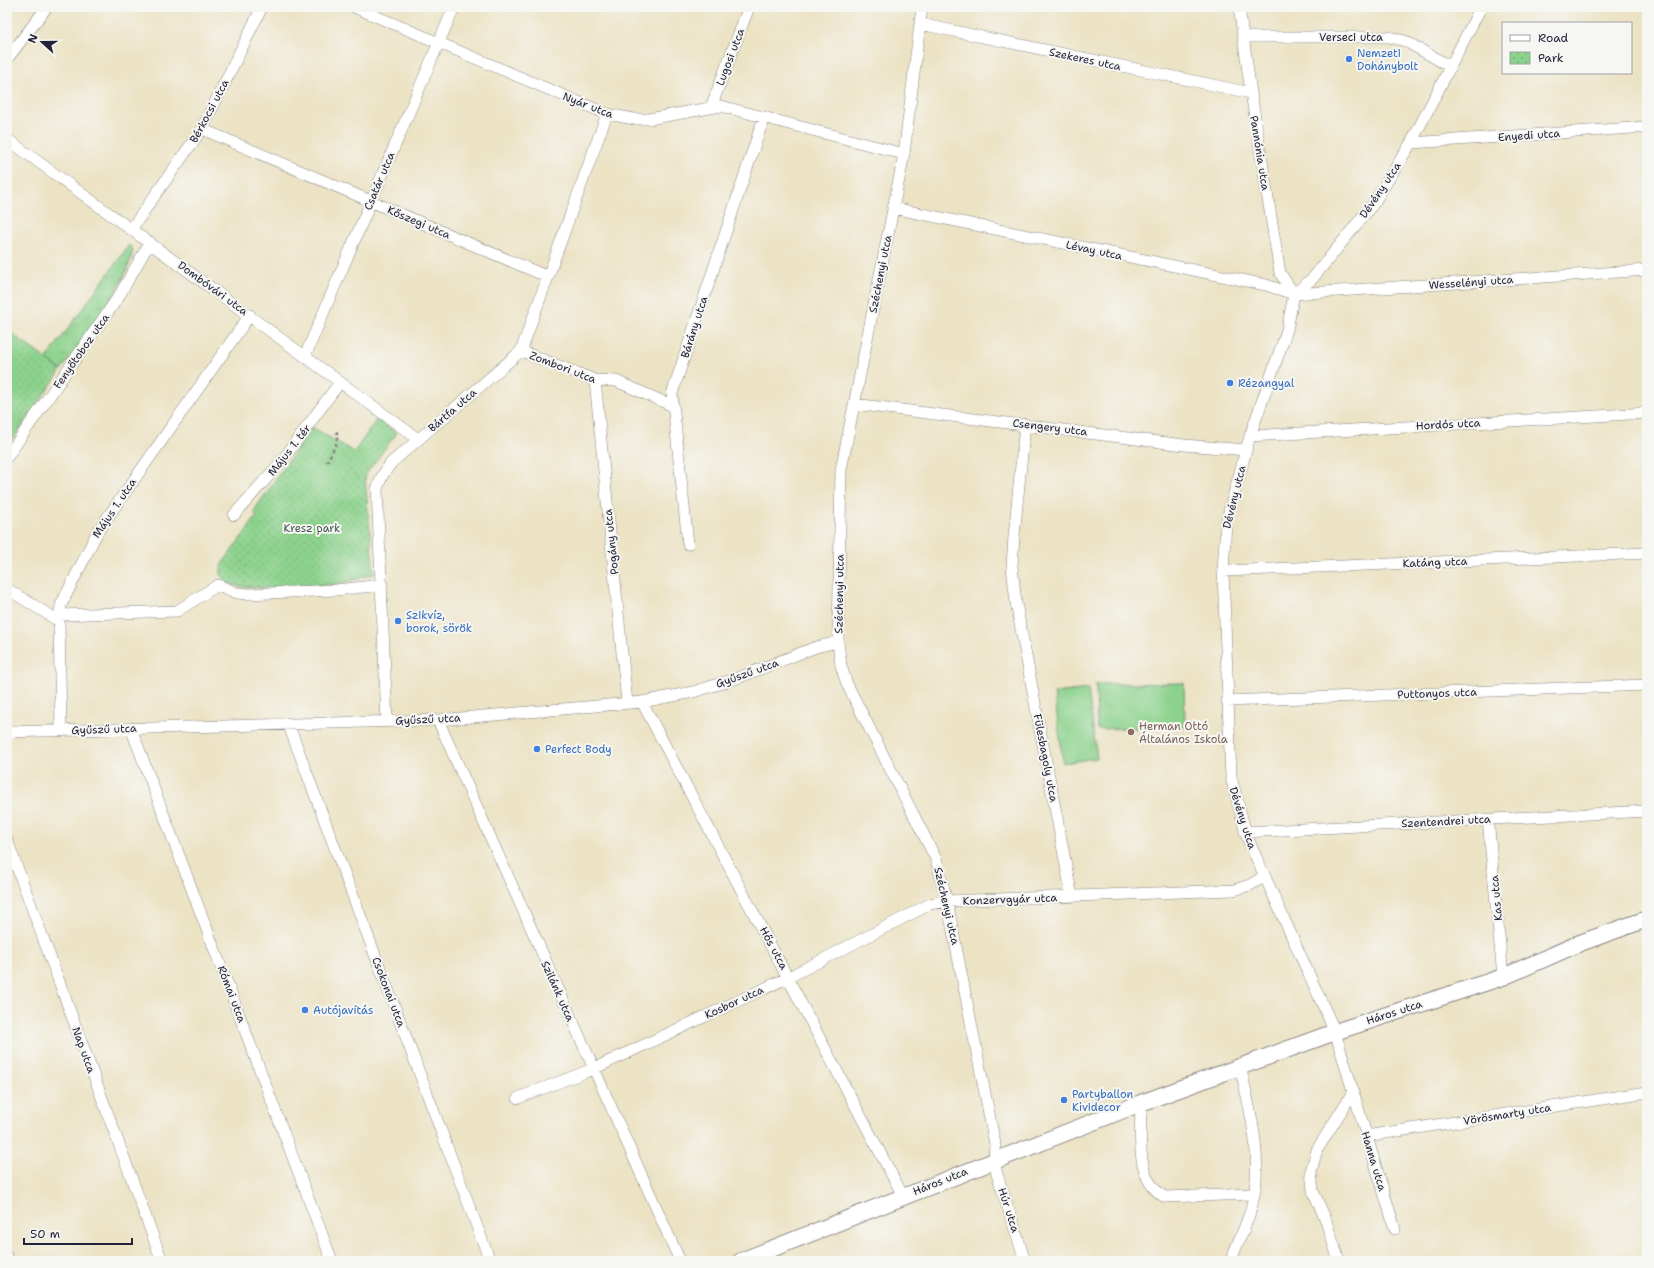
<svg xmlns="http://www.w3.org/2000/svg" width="1654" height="1268" viewBox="0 0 1654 1268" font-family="'Shantell Sans',sans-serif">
<defs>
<pattern id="grass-tufts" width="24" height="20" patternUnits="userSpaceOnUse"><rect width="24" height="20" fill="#8cd28c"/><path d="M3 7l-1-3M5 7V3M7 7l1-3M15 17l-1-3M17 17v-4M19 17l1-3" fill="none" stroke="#78b47a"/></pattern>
<pattern id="park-dots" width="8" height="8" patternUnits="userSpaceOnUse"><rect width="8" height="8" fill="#8cd28c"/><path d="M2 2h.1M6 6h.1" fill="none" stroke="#78b47a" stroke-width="1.8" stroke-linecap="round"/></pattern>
</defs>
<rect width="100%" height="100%" fill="#f6f6f2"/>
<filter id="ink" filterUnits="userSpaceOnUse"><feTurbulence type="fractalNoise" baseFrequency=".025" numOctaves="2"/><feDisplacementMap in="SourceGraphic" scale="8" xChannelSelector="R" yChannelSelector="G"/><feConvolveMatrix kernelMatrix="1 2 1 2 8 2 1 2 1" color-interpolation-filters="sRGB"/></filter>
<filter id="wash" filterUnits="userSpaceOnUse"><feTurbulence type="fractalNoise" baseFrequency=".012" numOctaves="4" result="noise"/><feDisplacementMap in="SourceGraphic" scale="16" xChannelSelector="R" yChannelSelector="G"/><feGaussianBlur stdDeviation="0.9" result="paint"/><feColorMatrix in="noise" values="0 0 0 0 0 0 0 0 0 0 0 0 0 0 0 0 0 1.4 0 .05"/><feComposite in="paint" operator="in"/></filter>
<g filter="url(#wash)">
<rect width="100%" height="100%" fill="#ece3c5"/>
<!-- grass -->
<path fill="url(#grass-tufts)" stroke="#577a64" d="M 129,245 L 133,249 C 128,285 83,339 61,370 L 46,359 Z"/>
<!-- park -->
<path fill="url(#park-dots)" stroke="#577a64" d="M 7,330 L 61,370 L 7,448 Z
M 377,419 L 397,433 L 368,471 L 365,478 L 374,574 C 361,577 348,583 335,584 C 315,586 242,592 228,583 C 220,579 220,572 222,564 L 257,516 L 253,512 L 312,427 L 354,452 Z"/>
<!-- pitch -->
<path fill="#8cd28c" stroke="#577a64" d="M 1184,683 L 1185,727 L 1097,729 L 1096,684 Z
M 1088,689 L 1097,758 L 1063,763 L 1054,693 Z"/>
</g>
<g filter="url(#ink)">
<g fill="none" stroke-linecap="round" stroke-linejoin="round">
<defs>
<path id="street" d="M 354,7 L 607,114 L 634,119 L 649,119 L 721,106 L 904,154
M 922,7 L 904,154 L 841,470 L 838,642 L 841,666 L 847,684 L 936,859 L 947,901 L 995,1144 L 994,1160 L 997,1174 L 1025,1261
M 1239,7 L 1251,93 L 1280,273 L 1294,294
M 920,24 L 1251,93
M 1243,37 L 1389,37 L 1405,41 L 1451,67
M 7,59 L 47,7
M 711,107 L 749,7
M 202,129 L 548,277
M 7,139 L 418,439
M 1411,143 L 1647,127
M 893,208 L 1266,285 L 1294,294 L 1647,270
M 132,228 L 202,129 L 262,7
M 521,351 L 595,380 L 616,381 L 673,406
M 305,356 L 454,7
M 595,380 L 627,703
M 854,404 L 1184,445 L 1246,450
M 1025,424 L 1014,536 L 1012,566 L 1016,603 L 1072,897
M 1250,436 L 1647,413
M 7,457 L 119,296 L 150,242
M 234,515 L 281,462 L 340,382
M 688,544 L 672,394 L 764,117
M 1223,571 L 1647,553
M 7,589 L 59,621
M 59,615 L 177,611 L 218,585 L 237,593 L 248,594 L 336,590 L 382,585
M 1227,701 L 1647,685
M 642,702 L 903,1196
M 438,720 L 680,1261
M 387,721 L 377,489 L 382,476 L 391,463 L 521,351 L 607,114
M 288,723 L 490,1261
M 131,728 L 332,1261
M 61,730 L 59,621 L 61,605 L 98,531 L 250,315
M 7,732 L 438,720 L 642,702 L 693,692 L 735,679 L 816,647 L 838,642
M 1488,819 L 1503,977
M 1245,832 L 1647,811
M 7,840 L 162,1261
M 518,1098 L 593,1069 L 789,977 L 930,904 L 947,901 L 1234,890 L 1250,885 L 1265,876
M 1141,1103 C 1141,1134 1134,1180 1165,1197 L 1254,1194
M 1366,1136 L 1647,1092
M 1395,1229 L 1335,1032 L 1247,837 L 1231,777 L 1223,571 L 1226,523 L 1250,436 L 1287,330 L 1294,294 L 1313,278 L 1373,204 L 1411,143 L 1481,7
M 7,1257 L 8,1261
M 1231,1261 C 1236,1245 1245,1229 1250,1212 C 1265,1165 1251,1113 1240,1066
M 1339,1261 L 1325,1218 L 1313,1191 L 1311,1171 L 1317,1150 L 1353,1092"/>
<path id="secondary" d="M 741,1261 L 1141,1103 L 1335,1032 L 1503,977 L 1580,943 L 1647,919"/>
</defs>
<!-- street casing -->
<use href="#street" stroke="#878280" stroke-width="12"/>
<!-- secondary casing -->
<use href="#secondary" stroke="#878280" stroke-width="18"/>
<!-- path -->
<path stroke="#878280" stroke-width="2.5" stroke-dasharray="3 3" stroke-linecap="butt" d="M 327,462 L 337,442 L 337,431"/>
<!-- street -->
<use href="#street" stroke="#fff" stroke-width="11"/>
<!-- secondary -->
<use href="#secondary" stroke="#fff" stroke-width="16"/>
</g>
</g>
<!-- markers -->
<g fill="#3f7fe0" stroke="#f6f6f2" stroke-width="1.5">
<circle cx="1349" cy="59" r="4"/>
<circle cx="1230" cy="383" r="4"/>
<circle cx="398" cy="621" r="4"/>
<circle cx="537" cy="749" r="4"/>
<circle cx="305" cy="1010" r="4"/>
<circle cx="1064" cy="1100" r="4"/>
</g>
<circle fill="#8d6e63" stroke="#f6f6f2" stroke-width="1.5" cx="1131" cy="732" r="4"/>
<g text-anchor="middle" stroke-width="4" stroke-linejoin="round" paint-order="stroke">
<!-- street labels -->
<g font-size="11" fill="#22223b" stroke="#f6f6f2">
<text x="1351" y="41">Verseci utca</text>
<text transform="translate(730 57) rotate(-69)" y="4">Lugosi utca</text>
<text transform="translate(1085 59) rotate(12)" y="4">Szekeres utca</text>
<text transform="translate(588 105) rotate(21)" y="4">Nyár utca</text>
<text transform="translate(209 111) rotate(-62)" y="4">Bérkocsi utca</text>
<text transform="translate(1529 135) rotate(-4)" y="4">Enyedi utca</text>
<text transform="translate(1260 153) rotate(81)" y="4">Pannónia utca</text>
<text transform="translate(379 181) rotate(-67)" y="4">Csatár utca</text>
<text transform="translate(1380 190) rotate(-56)" y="4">Dévény utca</text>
<text transform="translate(419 222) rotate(23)" y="4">Kőszegi utca</text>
<text transform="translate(1094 250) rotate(12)" y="4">Lévay utca</text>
<text transform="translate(880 274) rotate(-79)" y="4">Széchenyi utca</text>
<text transform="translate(1471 282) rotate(-4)" y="4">Wesselényi utca</text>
<text transform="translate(213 288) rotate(36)" y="4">Dombóvári utca</text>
<text transform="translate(694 327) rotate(-72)" y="4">Bárány utca</text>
<text transform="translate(81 351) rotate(-55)" y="4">Fenyőtoboz utca</text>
<text transform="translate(563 367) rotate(21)" y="4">Zombori utca</text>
<text transform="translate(452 410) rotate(-41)" y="4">Bártfa utca</text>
<text transform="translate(1448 424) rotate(-3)" y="4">Hordós utca</text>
<text transform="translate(1050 427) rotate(7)" y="4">Csengery utca</text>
<text transform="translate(289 450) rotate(-52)" y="4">Május 1. tér</text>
<text transform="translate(1234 497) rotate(-76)" y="4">Dévény utca</text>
<text transform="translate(114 508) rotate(-56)" y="4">Május 1. utca</text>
<text transform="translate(611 542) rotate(-96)" y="4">Pogány utca</text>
<text transform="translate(1435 562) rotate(-2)" y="4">Katáng utca</text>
<text transform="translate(839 594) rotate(-89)" y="4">Széchenyi utca</text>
<text transform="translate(747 673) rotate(-20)" y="4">Gyűszű utca</text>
<text transform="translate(1437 693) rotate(-2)" y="4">Puttonyos utca</text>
<text transform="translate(428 719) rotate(-3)" y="4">Gyűszű utca</text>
<text transform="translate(104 729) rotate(-2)" y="4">Gyűszű utca</text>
<text transform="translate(1046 758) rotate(79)" y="4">Fülesbagoly utca</text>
<text transform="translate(1243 818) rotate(72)" y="4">Dévény utca</text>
<text transform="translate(1446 821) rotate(-3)" y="4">Szentendrei utca</text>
<text transform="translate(1496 898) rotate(-95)" y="4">Kas utca</text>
<text transform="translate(1010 899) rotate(-2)" y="4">Konzervgyár utca</text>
<text transform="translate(947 906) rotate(77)" y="4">Széchenyi utca</text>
<text transform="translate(774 948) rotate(62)" y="4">Hős utca</text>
<text transform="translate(558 991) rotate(66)" y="4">Szilánk utca</text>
<text transform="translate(389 992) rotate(69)" y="4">Csokonai utca</text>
<text transform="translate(232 994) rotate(69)" y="4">Római utca</text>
<text transform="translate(734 1002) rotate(-25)" y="4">Kosbor utca</text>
<text transform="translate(1394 1012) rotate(-18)" y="4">Háros utca</text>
<text transform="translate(84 1050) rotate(70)" y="4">Nap utca</text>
<text transform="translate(1507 1114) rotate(-9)" y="4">Vörösmarty utca</text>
<text transform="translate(1374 1161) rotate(73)" y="4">Hanna utca</text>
<text transform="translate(940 1181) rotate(-22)" y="4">Háros utca</text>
<text transform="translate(1009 1210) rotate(72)" y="4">Húr utca</text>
</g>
<!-- shop labels -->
<g font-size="11" fill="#366cbe" stroke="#f6f6f2" text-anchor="start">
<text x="1357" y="57">Nemzeti<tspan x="1357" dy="13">Dohánybolt</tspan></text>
<text x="1238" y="387">Rézangyal</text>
<text x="406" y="619">Szikvíz,<tspan x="406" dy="13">borok, sörök</tspan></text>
<text x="545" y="753">Perfect Body</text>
<text x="313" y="1014">Autójavítás</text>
<text x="1072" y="1098">Partyballon<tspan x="1072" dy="13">Kividecor</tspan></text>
</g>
<!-- park labels -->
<g font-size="11" fill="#425753" stroke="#f6f6f2">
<text x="312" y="532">Kresz park</text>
</g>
<!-- education labels -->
<g font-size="11" fill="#785e54" stroke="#f6f6f2" text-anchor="start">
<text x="1139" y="730">Herman Ottó<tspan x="1139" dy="13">Általános Iskola</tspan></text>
</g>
</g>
<!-- margin -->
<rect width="1654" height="1268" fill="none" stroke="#f6f6f2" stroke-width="24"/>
<!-- legend -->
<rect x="1502" y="22" width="130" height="52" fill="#f6f6f2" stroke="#a1a1a9"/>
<rect x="1510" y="35" width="20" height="6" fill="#ffffff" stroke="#a1a1a9"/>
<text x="1538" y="42" font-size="12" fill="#22223b">Road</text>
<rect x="1510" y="52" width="20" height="12" fill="url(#park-dots)" stroke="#a1a1a9"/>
<text x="1538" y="62" font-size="12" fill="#22223b">Park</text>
<!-- north arrow -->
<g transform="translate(42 42) rotate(291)" stroke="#f6f6f2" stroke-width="3" paint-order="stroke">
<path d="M0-3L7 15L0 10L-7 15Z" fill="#22223b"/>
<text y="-6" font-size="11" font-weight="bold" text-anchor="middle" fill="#22223b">N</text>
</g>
<!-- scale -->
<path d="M24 1238v6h108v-6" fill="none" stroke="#22223b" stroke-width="2"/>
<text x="30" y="1238" font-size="12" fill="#22223b" stroke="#f6f6f2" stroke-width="3" paint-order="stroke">50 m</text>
</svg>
